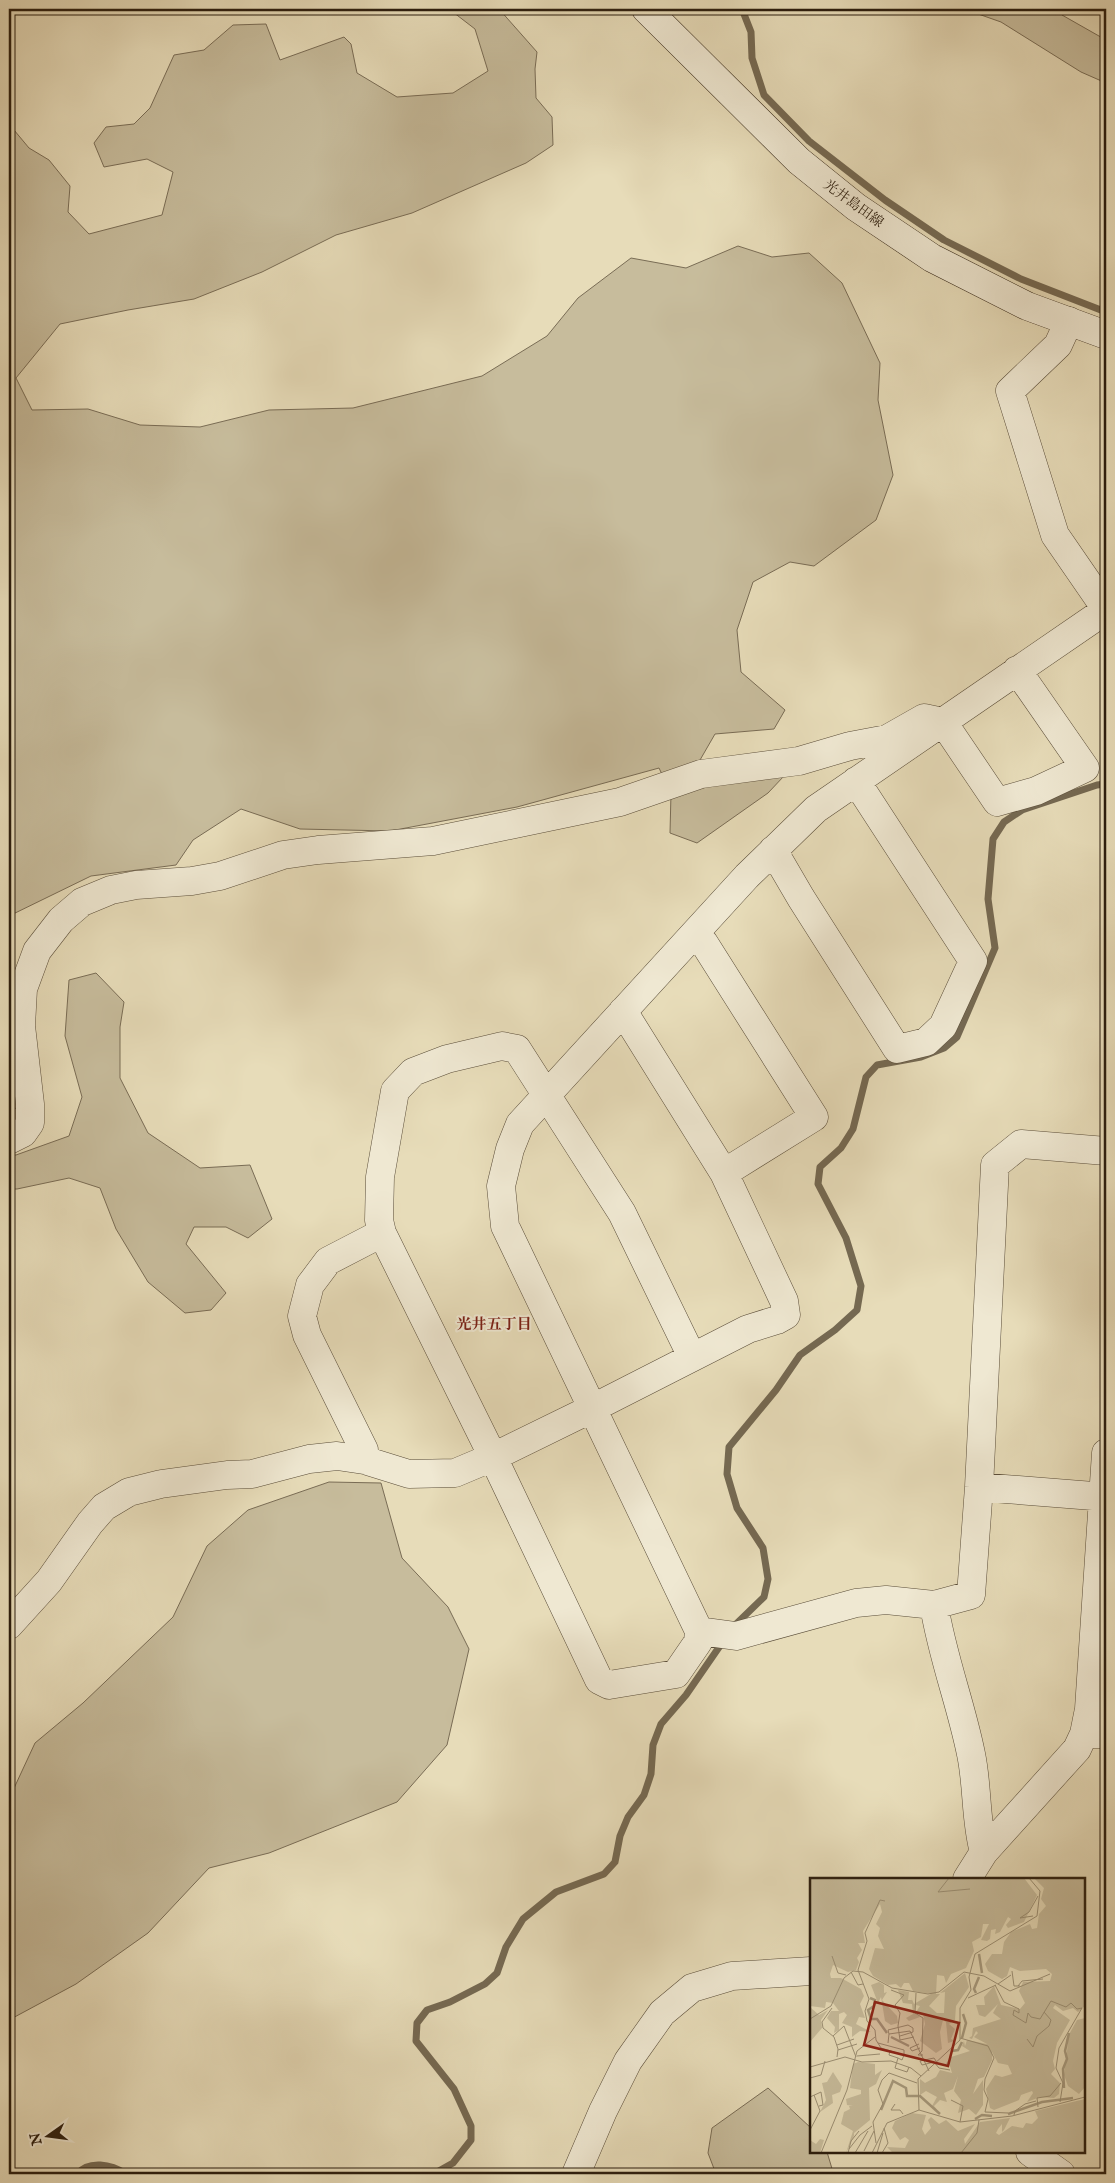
<svg xmlns="http://www.w3.org/2000/svg" width="1115" height="2183" viewBox="0 0 1115 2183" font-family="'IM FELL English','Noto Serif JP',serif">
<rect width="100%" height="100%" fill="#e7dcb9"/>
<filter id="stains"><feTurbulence type="fractalNoise" baseFrequency=".004" numOctaves="4"/><feColorMatrix values="0 0 0 0 .2 0 0 0 0 .09 0 0 0 0 .02 0 0 0 .5 -.17"/></filter>
<radialGradient id="worn" r=".72"><stop offset=".6" stop-color="#630" stop-opacity="0"/><stop offset="1" stop-color="#630" stop-opacity=".3"/></radialGradient>
<!-- green -->
<path fill="#c7bc9c" stroke="#796c55" d="M 449,9 L 499,9 L 537,52 L 535,69 L 536,98 L 552,117 L 553,145 L 526,163 L 412,213 L 336,235 L 262,272 L 194,299 L 128,310 L 60,324 L 16,378 L 32,410 L 88,409 L 140,425 L 200,427 L 269,410 L 353,408 L 482,376 L 547,336 L 578,298 L 631,258 L 686,268 L 738,246 L 772,257 L 809,253 L 842,283 L 880,363 L 878,400 L 893,475 L 876,520 L 814,566 L 790,562 L 753,582 L 737,630 L 741,672 L 785,710 L 774,729 L 715,734 L 700,760 L 784,776 L 768,793 L 697,843 L 670,833 L 671,793 L 659,768 L 517,807 L 390,831 L 300,829 L 241,809 L 193,840 L 176,865 L 91,876 L 9,916 L 9,124 L 29,148 L 49,160 L 70,186 L 68,212 L 89,234 L 162,215 L 173,172 L 147,159 L 104,167 L 94,143 L 106,127 L 134,124 L 150,108 L 174,55 L 204,50 L 233,25 L 266,24 L 280,60 L 344,37 L 351,44 L 357,73 L 397,97 L 453,93 L 488,71 L 475,29 Z
M 964,9 L 1058,9 L 1062,15 L 1106,40 L 1106,83 L 1081,72 L 1001,22 Z
M 96,973 L 124,1002 L 120,1027 L 120,1078 L 148,1133 L 200,1168 L 250,1165 L 272,1219 L 248,1238 L 226,1227 L 194,1227 L 186,1244 L 226,1293 L 211,1310 L 185,1313 L 148,1282 L 116,1229 L 100,1188 L 69,1178 L 17,1189 L 9,1189 L 9,1155 L 16,1155 L 69,1136 L 82,1097 L 65,1036 L 69,980 Z
M 9,1043 L 12,1050 L 18,1107 L 9,1112 Z
M 329,1482 L 381,1483 L 402,1558 L 448,1607 L 469,1649 L 447,1745 L 397,1802 L 269,1853 L 209,1868 L 148,1933 L 76,1984 L 9,2020 L 9,1799 L 35,1743 L 83,1703 L 173,1617 L 207,1546 L 248,1510 Z
M 768,2088 L 811,2128 L 811,2152 L 827,2152 L 833,2172 L 831,2174 L 716,2174 L 708,2153 L 712,2128 Z"/>
<g fill="none" stroke-linecap="round" stroke-linejoin="round">
<!-- stream -->
<path stroke="#756952" stroke-width="7" d="M 742,9 L 751,32 L 752,58 L 764,95 L 809,141 L 885,200 L 944,240 L 1021,279 L 1106,312
M 733,1627 L 764,1597 L 768,1579 L 763,1548 L 737,1508 L 727,1474 L 729,1447 L 776,1390 L 800,1355 L 835,1330 L 857,1310 L 861,1286 L 846,1238 L 818,1184 L 820,1167 L 841,1148 L 853,1129 L 866,1077 L 877,1065 L 921,1057 L 944,1048 L 957,1037 L 995,948 L 988,899 L 993,839 L 1004,822 L 1022,810 L 1097,785 L 1106,784
M 77,2174 C 89,2160 111,2164 126,2174
M 406,2174 L 437,2172 L 453,2163 L 471,2140 L 471,2126 L 454,2089 L 416,2041 L 417,2023 L 427,2010 L 450,2002 L 485,1984 L 497,1973 L 506,1947 L 523,1919 L 556,1892 L 604,1874 L 615,1862 L 620,1836 L 628,1817 L 644,1795 L 651,1774 L 653,1745 L 661,1724 L 686,1695 L 724,1640"/>
<defs>
<path id="minor" d="M 1069,321 L 1058,345 L 1010,391 L 1055,535 L 1106,609
M 1106,610 L 816,809 L 747,876 L 520,1124 L 510,1149 L 501,1186 L 505,1226 L 699,1631 L 736,1636 L 856,1603 L 886,1600 L 934,1605 L 971,1595 L 979,1487 L 995,1165 L 1021,1144 L 1106,1151
M 773,850 L 801,898 L 897,1049 L 926,1042 L 943,1026 L 973,961 L 856,781
M 696,934 L 704,943 L 814,1117 L 724,1173
M 9,1140 L 23,1133 L 30,1123 L 30,1104 L 21,1026 L 23,989 L 37,951 L 61,920 L 82,902 L 111,890 L 136,885 L 192,881 L 220,876 L 283,855 L 318,850 L 433,841 L 620,802 L 701,774 L 799,761 L 850,746 L 887,739 L 924,718 L 943,722 L 997,802 L 1036,791 L 1085,768 L 1017,670
M 692,1357 L 622,1213 L 517,1049 L 502,1046 L 447,1059 L 413,1072 L 395,1091 L 380,1177 L 379,1220 L 382,1233 L 493,1457 L 599,1680 L 609,1685 L 676,1674 L 698,1642 L 699,1631
M 364,1460 L 364,1450 L 307,1335 L 302,1316 L 310,1285 L 328,1261 L 382,1233
M 979,1487 L 1106,1497
M 934,1605 C 942,1656 961,1704 971,1754 C 978,1787 975,1820 984,1852
M 9,1625 L 49,1581 L 90,1523 L 104,1507 L 129,1492 L 161,1484 L 227,1475 L 252,1474 L 309,1459 L 337,1456 L 364,1460 L 409,1474 L 455,1473 L 493,1457 L 593,1408 L 748,1329 L 777,1320 L 786,1315 L 784,1301 L 724,1173 L 623,1011
M 1084,1734 L 1106,1734
M 967,1879 L 984,1852 L 1077,1749 L 1084,1734 L 1089,1709 L 1106,1453
M 1030,2152 L 1061,2174
M 576,2174 L 603,2111 L 628,2061 L 662,2013 L 692,1988 L 732,1976 L 811,1971"/>
<path id="secondary" d="M 646,9 L 799,161 L 856,207 L 932,258 L 1027,306 L 1106,335"/>
</defs>
<!-- minor casing -->
<use href="#minor" stroke="#5a4d39" stroke-width="29"/>
<!-- secondary casing -->
<use href="#secondary" stroke="#2b1d0e" stroke-width="29"/>
<!-- minor -->
<use href="#minor" stroke="#efe8d2" stroke-width="28"/>
<!-- secondary -->
<use href="#secondary" stroke="#efe8d2" stroke-width="28"/>
</g>
<g text-anchor="middle" stroke-width="4" stroke-linejoin="round" paint-order="stroke">
<!-- street labels -->
<g font-size="14" fill="#2b1d0e" stroke="#efe8d2">
<text transform="translate(854 203) rotate(36)" y="5">光井島田線</text>
</g>
<!-- neighbourhood labels -->
<g font-size="15" font-weight="bold" fill="#7a1f14" stroke="#efe8d2">
<text x="494" y="1329">光井五丁目</text>
</g>
</g>
<!-- overview -->
<g transform="translate(810 1878)">
<rect width="275" height="275" fill="#e7dcb9"/>
<path d="M 0,0 L 214,0 L 227,17 L 214,44 L 198,50 L 196,47 L 201,41 L 198,39 L 190,54 L 185,56 L 186,51 L 181,52 L 180,61 L 177,63 L 171,62 L 179,46 L 173,46 L 171,59 L 162,64 L 164,73 L 156,90 L 141,96 L 136,105 L 134,98 L 127,97 L 126,116 L 130,116 L 119,128 L 127,135 L 134,135 L 135,114 L 130,115 L 155,95 L 159,109 L 146,128 L 145,142 L 139,146 L 145,151 L 141,161 L 145,163 L 138,165 L 136,144 L 133,142 L 130,154 L 132,171 L 126,175 L 110,163 L 115,146 L 113,136 L 106,134 L 110,128 L 106,127 L 104,134 L 110,139 L 99,143 L 96,140 L 103,136 L 102,126 L 93,125 L 88,112 L 99,114 L 98,122 L 102,122 L 101,119 L 104,126 L 121,116 L 103,113 L 99,105 L 94,105 L 91,110 L 86,106 L 78,107 L 63,98 L 59,91 L 65,70 L 74,71 L 68,58 L 70,50 L 66,46 L 72,34 L 70,26 L 53,53 L 55,65 L 48,65 L 52,72 L 47,80 L 49,84 L 46,92 L 38,94 L 23,87 L 20,96 L 21,100 L 31,100 L 51,111 L 54,118 L 50,126 L 55,140 L 49,139 L 46,146 L 61,154 L 50,153 L 42,159 L 42,149 L 32,145 L 37,137 L 34,134 L 29,136 L 29,152 L 24,155 L 25,149 L 17,140 L 21,133 L 29,133 L 23,125 L 16,124 L 15,130 L 0,128 ZM 224,0 L 275,0 L 275,128 L 268,134 L 263,130 L 253,133 L 245,127 L 243,130 L 260,142 L 247,165 L 243,183 L 245,191 L 241,196 L 250,205 L 249,216 L 244,220 L 230,219 L 217,224 L 223,215 L 222,213 L 211,217 L 209,222 L 184,232 L 180,230 L 176,211 L 185,197 L 192,199 L 202,196 L 198,187 L 188,185 L 182,174 L 182,182 L 174,199 L 168,201 L 163,216 L 173,202 L 173,227 L 166,237 L 159,231 L 148,235 L 151,222 L 144,213 L 148,198 L 143,211 L 134,215 L 137,224 L 130,222 L 124,228 L 128,233 L 122,228 L 127,219 L 116,213 L 110,217 L 110,201 L 115,205 L 126,199 L 130,192 L 142,195 L 139,185 L 134,188 L 141,179 L 160,173 L 152,168 L 154,163 L 155,168 L 157,162 L 177,166 L 164,159 L 168,155 L 166,153 L 162,161 L 159,160 L 162,158 L 163,150 L 191,141 L 183,135 L 188,126 L 175,139 L 169,137 L 166,127 L 175,127 L 174,119 L 184,108 L 191,127 L 210,131 L 215,125 L 209,113 L 213,104 L 240,103 L 242,96 L 236,91 L 210,93 L 200,89 L 197,98 L 192,101 L 178,93 L 175,86 L 182,76 L 192,76 L 194,64 L 201,54 L 220,46 L 222,51 L 227,50 L 229,36 L 236,28 L 231,21 L 234,10 ZM 69,104 L 74,107 L 74,115 L 77,114 L 72,122 L 87,138 L 88,145 L 81,147 L 75,143 L 71,119 L 68,125 L 61,107 ZM 0,129 L 9,137 L 18,132 L 11,142 L 12,150 L 0,164 ZM 275,140 L 275,209 L 269,216 L 258,208 L 254,197 L 258,165 L 256,162 L 267,142 ZM 48,184 L 65,186 L 65,197 L 72,192 L 66,206 L 59,210 L 60,242 L 44,255 L 44,258 L 36,275 L 43,253 L 31,246 L 34,234 L 40,231 L 39,228 L 43,228 L 37,227 L 36,221 L 51,216 L 51,212 L 40,210 L 43,186 ZM 23,194 L 32,208 L 30,214 L 22,217 L 23,225 L 10,234 L 16,222 L 12,205 L 17,204 ZM 275,221 L 275,275 L 83,275 L 77,269 L 95,270 L 99,262 L 95,259 L 90,262 L 82,250 L 85,243 L 102,235 L 116,237 L 112,251 L 115,257 L 121,250 L 118,242 L 121,239 L 129,246 L 136,242 L 148,253 L 165,246 L 154,261 L 155,266 L 170,244 L 200,240 L 194,252 L 192,254 L 192,246 L 188,251 L 186,255 L 189,257 L 202,248 L 213,250 L 216,245 L 222,246 L 228,240 L 225,233 ZM 10,261 L 14,262 L 10,275 L 0,275 L 0,262 L 6,266 Z" fill="#c7bc9c"/>
<path fill="none" stroke="#a79b7f" stroke-width="2.5" d="M 169,76 L 172,95M 166,115 L 164,111 L 169,99M 60,120 L 65,122 L 64,128 L 58,132 L 61,141 L 67,141 L 77,155M 81,159 L 99,168M 152,160 L 156,145 L 153,136M 142,173 L 148,172 L 152,164M 254,210 L 253,191 L 257,181 L 255,173 L 259,155M 71,232 L 83,203 L 96,210 L 97,218 L 110,218 L 130,236M 198,236 L 232,224 L 263,220M 165,241 L 172,237 L 182,238"/>
<path fill="none" stroke="#9c9075" stroke-width="1" d="M 139,0 L 128,14 L 160,11M 219,0 L 230,13 L 227,38 L 165,76 L 159,99 L 161,112 L 150,130 L 150,162 L 108,201 L 109,232 L 150,244 L 202,238 L 275,219M 75,23 L 70,22 L 55,55 L 57,63 L 48,92 L 59,121 L 55,133 L 57,143 L 65,152 L 66,162 L 71,170 L 94,177M 223,38 L 210,40 L 219,34 L 228,18M 22,78 L 28,95 L 36,97M 202,93 L 204,108 L 210,108M 41,94 L 48,107 L 53,106M 188,106 L 201,97M 185,107 L 194,124 L 209,131 L 209,135 L 204,132 L 203,137 L 216,145 L 218,135 L 221,139 L 230,141 L 241,123 L 256,129 L 261,125 L 267,131 L 272,130 L 249,170 L 246,190 L 253,205M 208,108 L 212,103 L 233,101M 81,112 L 94,117 L 85,127 L 90,135 L 88,148 L 90,162 L 104,159M 106,115 L 105,135 L 113,140 L 112,173 L 108,177 L 113,177M 158,120 L 186,107M 22,130 L 12,144 L 13,150 L 24,159 L 28,171 L 27,179M 0,141 L 21,128 L 34,100 L 43,93 L 53,94 L 82,110 L 118,116 L 129,114 L 154,94 L 174,98 L 200,113 L 240,96M 79,156 L 78,152 L 98,147 L 103,150 L 103,154 L 90,158M 23,158 L 34,148 L 46,179M 150,160 L 178,168 L 184,180 L 175,201 L 174,212 L 178,221 L 175,234 L 198,235M 217,161 L 223,169 L 227,158 L 239,148 L 241,142 L 234,134M 68,165 L 94,172 L 94,177M 78,165 L 79,156 L 100,153 L 119,193M 109,166 L 100,170 L 102,173 L 110,170M 27,167 L 44,161M 28,172 L 47,166M 80,173 L 79,177 L 88,180 L 92,182 L 94,177M 47,178 L 70,176M 88,180 L 85,190 L 97,194 L 99,189M 126,183 L 124,180 L 110,183 L 112,187 L 124,184 L 129,190 L 140,192M 0,189 L 35,179 L 52,184 L 81,183 L 101,190 L 111,198M 79,195 L 107,205M 0,200 L 11,197 L 15,183M 0,219 L 11,214 L 13,227 L 9,228M 141,222 L 153,228 L 150,244M 250,224 L 253,205M 85,226 L 81,232 L 90,232 L 93,236M 228,229 L 227,220 L 240,218 L 251,205M 204,237 L 205,233 L 215,226 L 226,223M 0,252 L 10,233 L 4,217M 66,265 L 63,244 L 73,226 L 68,212 L 72,202 L 79,195M 39,271 L 50,257 L 62,248M 54,273 L 64,253M 11,275 L 37,212 L 47,173 L 65,159M 38,275 L 41,263 L 49,253M 45,275 L 58,253M 62,275 L 77,245 L 109,232M 67,275 L 73,255M 72,275 L 78,265 L 74,250M 151,275 L 167,255 L 169,242"/>
<path fill="#8f2418" fill-opacity="0.15" stroke="#8f2418" stroke-width="2.5" d="M 65,124 L 149,145 L 138,188 L 54,167 Z"/>
<rect width="275" height="275" fill="none" stroke="#2b1d0e" stroke-width="2.5"/>
</g>
<!-- margin -->
<rect width="1115" height="2183" fill="none" stroke="#e7dcb9" stroke-width="30"/>
<rect x="10" y="10" width="1095" height="2163" fill="none" stroke="#2b1d0e" stroke-width="2.5"/>
<rect x="15" y="15" width="1085" height="2153" fill="none" stroke="#2b1d0e"/>
<!-- north arrow -->
<g transform="translate(48 2136) rotate(256)" stroke="#efe8d2" stroke-width="4" paint-order="stroke">
<path d="M0-4L9 19L0 12L-9 19Z" fill="#2b1d0e"/>
<text y="-8" font-size="14" font-weight="bold" text-anchor="middle" fill="#2b1d0e">N</text>
</g>
<rect width="100%" height="100%" filter="url(#stains)"/>
<rect width="100%" height="100%" fill="url(#worn)"/>
</svg>
